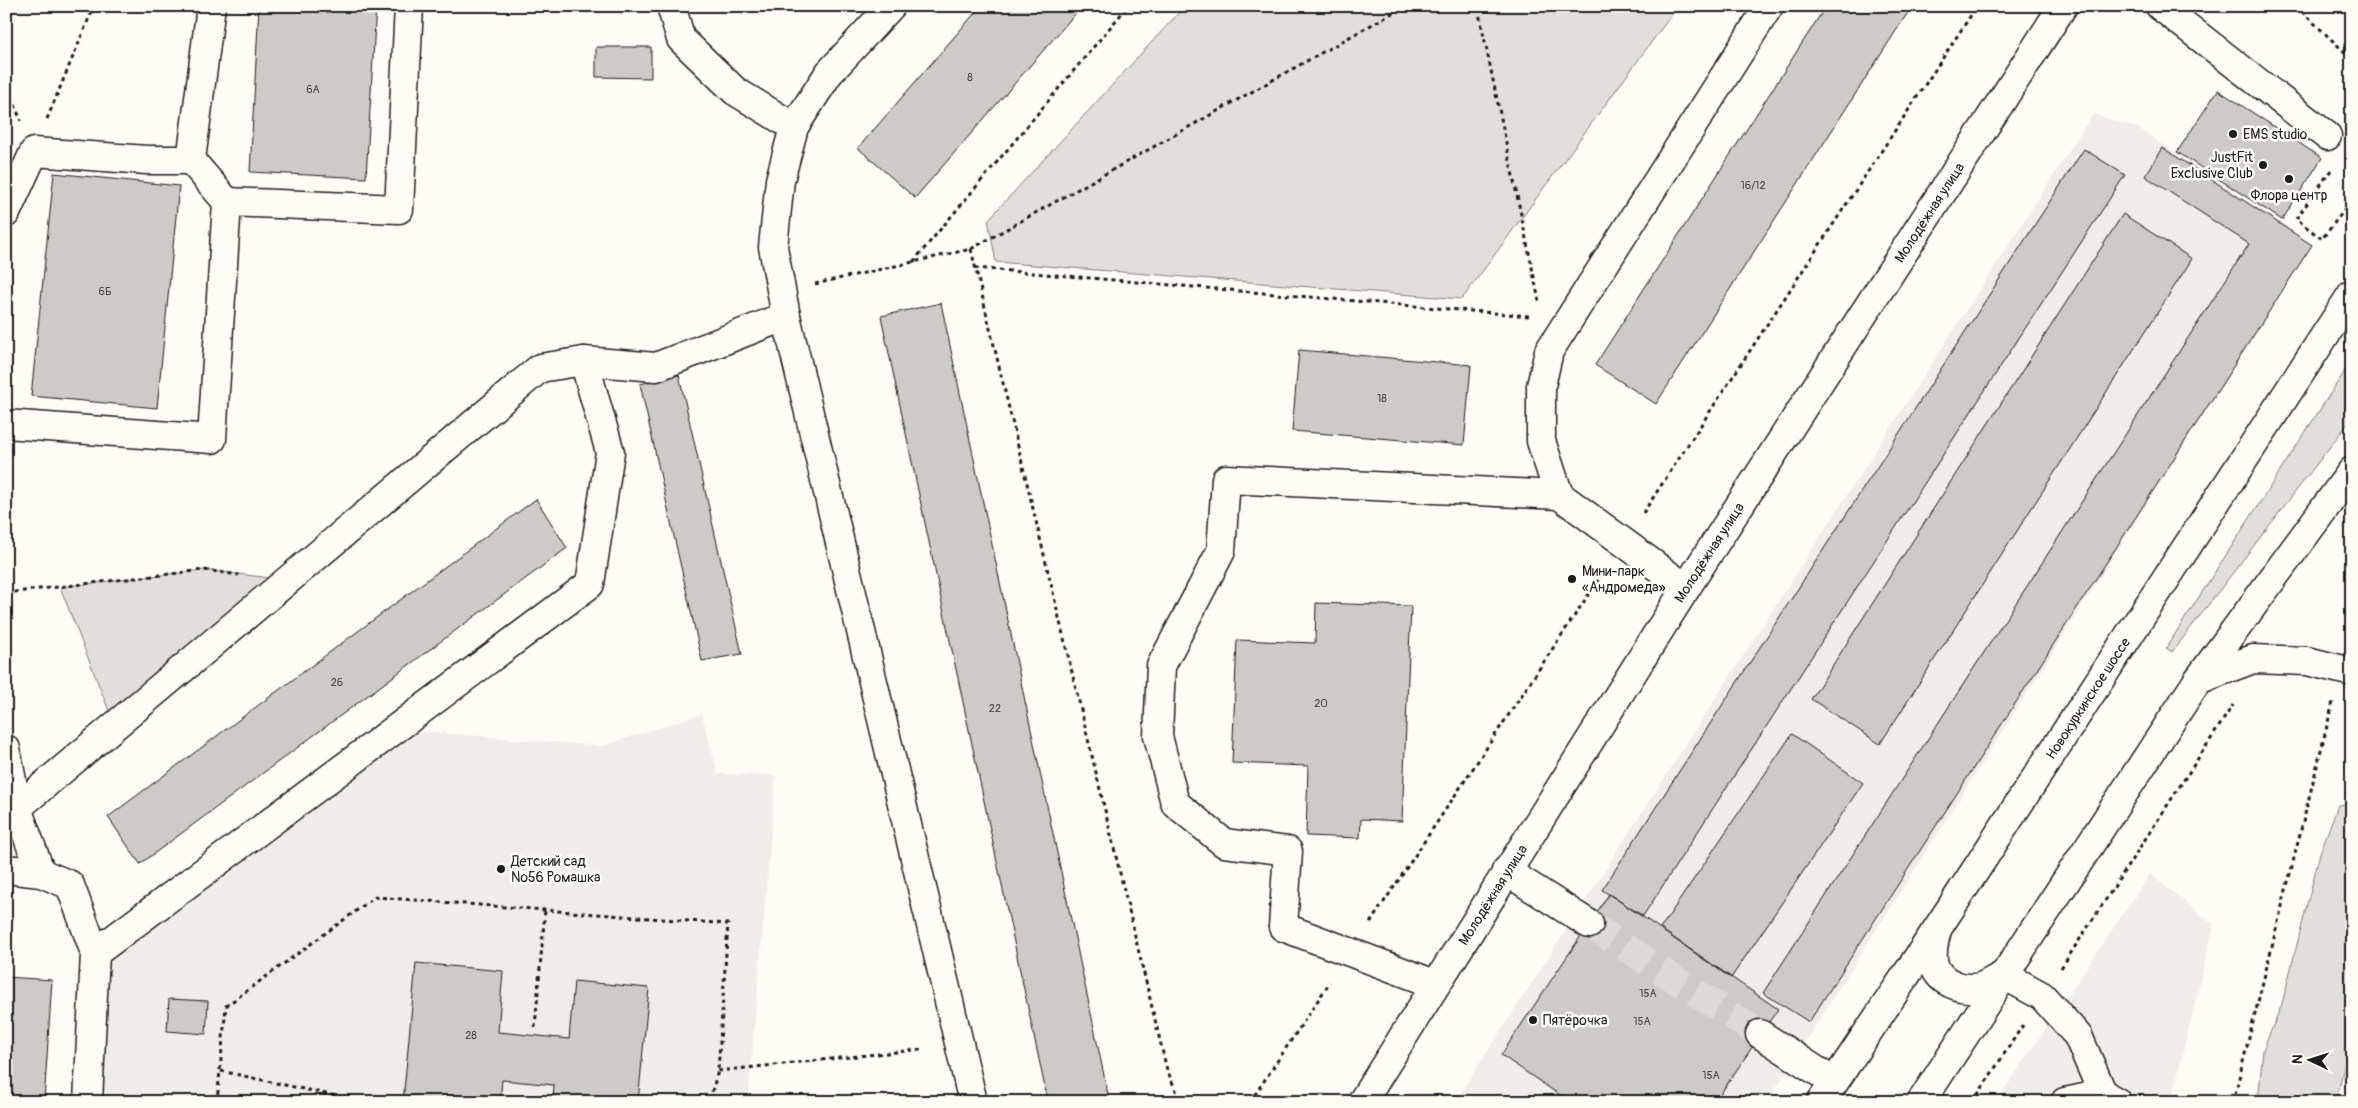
<svg xmlns="http://www.w3.org/2000/svg" width="2358" height="1108" viewBox="0 0 2358 1108" font-family="Pangolin,sans-serif">
<rect width="100%" height="100%" fill="#fdfcf7"/>
<filter id="ink" filterUnits="userSpaceOnUse"><feTurbulence type="fractalNoise" baseFrequency=".02" numOctaves="2"/><feDisplacementMap in="SourceGraphic" scale="10" xChannelSelector="R" yChannelSelector="G"/><feConvolveMatrix kernelMatrix="1 2 1 2 8 2 1 2 1" color-interpolation-filters="sRGB"/></filter>
<g filter="url(#ink)">
<!-- built -->
<path fill="#eeede9" d="M 2093,114 L 2138,128 L 2312,244 L 1767,1102 L 1455,1102 Z
M 702,714 L 718,774 L 776,775 L 748,1102 L 101,1102 L 107,962 L 417,731 L 602,746 Z
M 2150,874 L 2214,925 L 2171,1102 L 1996,1102 Z"/>
<!-- green -->
<path fill="#e0dfdb" stroke="#7e7e7c" d="M 1185,6 L 1678,6 L 1462,299 L 996,262 L 988,220 Z
M 2352,360 L 2352,418 L 2172,652 L 2166,648 Z
M 204,570 L 288,580 L 115,726 L 60,587 Z
M 2352,803 L 2352,1030 L 2336,1102 L 2258,1102 L 2263,1050 L 2282,1004 L 2320,853 L 2338,805 Z"/>
<!-- building -->
<path fill="#cccbc8" stroke="#1c1c1c" d="M 259,6 L 376,6 L 366,178 L 250,172 Z
M 981,6 L 1082,6 L 915,198 L 858,148 Z
M 1826,6 L 1912,6 L 1656,404 L 1595,365 Z
M 596,47 L 651,47 L 651,78 L 596,77 Z
M 2218,90 L 2322,158 L 2282,220 L 2177,152 Z
M 2163,148 L 2312,245 L 1809,1022 L 1763,993 L 2249,244 L 2145,176 Z
M 2084,149 L 2125,175 L 1643,916 L 1602,890 Z
M 54,173 L 179,186 L 157,408 L 31,396 Z
M 2123,214 L 2192,259 L 1880,744 L 1811,699 Z
M 941,303 L 1109,1099 L 1098,1102 L 1048,1102 L 881,316 Z
M 1299,350 L 1471,365 L 1464,445 L 1292,431 Z
M 679,375 L 742,654 L 702,661 L 640,384 Z
M 536,499 L 567,548 L 140,864 L 108,817 Z
M 1316,603 L 1411,606 L 1402,821 L 1361,819 L 1360,838 L 1306,836 L 1308,766 L 1232,763 L 1237,640 L 1315,643 Z
M 1792,734 L 1863,783 L 1731,978 L 1660,929 Z
M 1609,894 L 1778,1009 L 1715,1102 L 1570,1102 L 1501,1055 Z
M 416,963 L 503,971 L 498,1032 L 569,1039 L 574,981 L 649,988 L 638,1102 L 553,1102 L 554,1085 L 502,1080 L 500,1102 L 403,1102 Z
M 6,977 L 52,980 L 44,1102 L 6,1102 Z
M 169,999 L 208,1001 L 206,1034 L 167,1031 Z"/>
<g fill="none" stroke-linecap="round" stroke-linejoin="round">
<!-- minor-tunnel -->
<path stroke="#dbdad6" stroke-width="28" stroke-dasharray="28 14" stroke-linecap="butt" d="M 1589,924 L 1760,1034"/>
<defs>
<g id="minor">
<path d="M 671,6 L 681,39 L 735,91 L 794,127"/>
<path d="M 891,6 L 829,73 L 794,127 L 780,180 L 773,247 L 786,316 L 973,1102"/>
<path d="M 2160,6 L 2327,136"/>
<path d="M 227,202 L 399,209 L 409,6"/>
<path d="M 6,213 L 34,152 L 147,160 L 191,160 L 211,6"/>
<path d="M 584,361 L 656,367 L 786,316"/>
<path d="M 6,424 L 212,439 L 227,202 L 191,160"/>
<path d="M 1559,495 L 1541,441 L 1541,386 L 1549,351 L 1769,6"/>
<path d="M 6,749 L 17,808"/>
<path d="M 6,869 L 41,873 L 70,885 L 95,953 L 88,1102"/>
<path d="M 1506,871 L 1589,924"/>
<path d="M 41,873 L 17,808 L 540,368 L 584,361 L 610,452 L 590,584 L 95,953"/>
<path d="M 2004,975 L 2042,996 L 2078,1036 L 2103,1094"/>
<path d="M 1435,984 L 1283,927 L 1288,851 L 1224,843 L 1175,803 L 1158,736 L 1161,666 L 1221,551 L 1226,479 L 1559,495 L 1686,588"/>
<path d="M 1760,1034 L 1834,1082"/>
<path id="s1" d="M 1362,1102 L 1686,588 L 2063,6"/>
<path d="M 2065,1102 L 2103,1094 L 2117,1102"/>
</g>
<g id="major">
<path d="M 2198,680 L 2253,659 L 2307,661 L 2352,672"/>
<path d="M 1937,930 C 1934,942 1931,953 1934,965 C 1940,984 1966,992 1983,986 C 1990,983 1997,978 2004,975"/>
<path id="s2" d="M 1821,1102 L 1937,929 L 2352,294"/>
<path d="M 1921,1102 L 2198,680 L 2352,471"/>
</g>
</defs>
<!-- minor casing -->
<use href="#minor" stroke="#1c1c1c" stroke-width="31"/>
<!-- major casing -->
<use href="#major" stroke="#1c1c1c" stroke-width="31"/>
<!-- path -->
<path stroke="#1c1c1c" stroke-width="3" stroke-dasharray="4 4" stroke-linecap="butt" d="M 1465,6 L 1482,6
M 2296,6 L 2352,59
M 1478,8 L 1539,301
M 6,82 L 21,121
M 47,119 L 94,6
M 2331,170 L 2296,219 L 2322,239 L 2352,200
M 971,249 L 1167,1070 L 1181,1102
M 913,262 L 1128,6
M 975,268 L 1529,316
M 815,284 L 971,249 L 1405,6
M 1643,513 L 1977,6
M 6,593 L 204,570 L 239,575
M 1370,923 L 1605,570
M 2061,968 L 2233,705
M 535,1027 L 545,910
M 221,1071 L 349,1099
M 718,1071 L 924,1049
M 217,1102 L 226,1006 L 375,897 L 728,924 L 718,1071 L 709,1102
M 1250,1102 L 1330,982
M 1973,1102 L 2023,1025
M 2233,1102 L 2333,702"/>
<!-- minor -->
<use href="#minor" stroke="#fdfcf7" stroke-width="28"/>
<!-- major -->
<use href="#major" stroke="#fdfcf7" stroke-width="28"/>
</g>
</g>
<!-- markers -->
<g fill="#1c1c1c" stroke="#fdfcf7" stroke-width="2">
<circle cx="2233" cy="134" r="5"/>
<circle cx="2263" cy="165" r="5"/>
<circle cx="2289" cy="179" r="5"/>
<circle cx="1572" cy="579" r="5"/>
<circle cx="501" cy="869" r="5"/>
<circle cx="1533" cy="1020" r="5"/>
</g>
<g text-anchor="middle" stroke-width="5" stroke-linejoin="round" paint-order="stroke">
<!-- number labels -->
<g font-size="11" fill="#484847">
<text x="970" y="81">8</text>
<text x="313" y="93">6А</text>
<text x="1753" y="189">16/12</text>
<text x="105" y="295">6Б</text>
<text x="1382" y="402">18</text>
<text x="337" y="686">26</text>
<text x="1321" y="707">20</text>
<text x="995" y="712">22</text>
<text x="1648" y="997">15А</text>
<text x="1642" y="1025">15А</text>
<text x="471" y="1039">28</text>
<text x="1711" y="1079">15А</text>
</g>
<!-- poi labels -->
<g font-size="14" fill="#1c1c1c" stroke="#fdfcf7" text-anchor="start">
<text x="2243" y="139">EMS studio</text>
<text x="2253" y="162" text-anchor="end">JustFit<tspan x="2253" dy="16">Exclusive Club</tspan></text>
<text x="2289" y="200" text-anchor="middle">Флора центр</text>
<text x="1582" y="576">Мини-парк<tspan x="1582" dy="16">«Андромеда»</tspan></text>
<text x="511" y="866">Детский сад<tspan x="511" dy="16">№56 Ромашка</tspan></text>
<text x="1543" y="1025">Пятёрочка</text>
</g>
<!-- street labels -->
<g font-size="14" fill="#1c1c1c" stroke="#fdfcf7">
<text dy="5" stroke="none"><textPath href="#s1" startOffset="1055">Молодёжная улица</textPath></text>
<text dy="5" stroke="none"><textPath href="#s1" startOffset="650">Молодёжная улица</textPath></text>
<text dy="5" stroke="none"><textPath href="#s2" startOffset="484">Новокуркинское шоссе</textPath></text>
<text dy="5" stroke="none"><textPath href="#s1" startOffset="245">Молодёжная улица</textPath></text>
</g>
</g>
<!-- margin -->
<rect width="2358" height="1108" fill="none" stroke="#fdfcf7" stroke-width="25"/>
<rect x="12" y="12" width="2333" height="1083" fill="none" stroke="#1c1c1c" stroke-width="2" filter="url(#ink)"/>
<!-- north arrow -->
<g transform="translate(2310 1060) rotate(274)" stroke="#fdfcf7" stroke-width="4" paint-order="stroke">
<path d="M0-4L9 19L0 12L-9 19Z" fill="#1c1c1c"/>
<text y="-8" font-size="14" font-weight="bold" text-anchor="middle" fill="#1c1c1c">N</text>
</g>
</svg>
